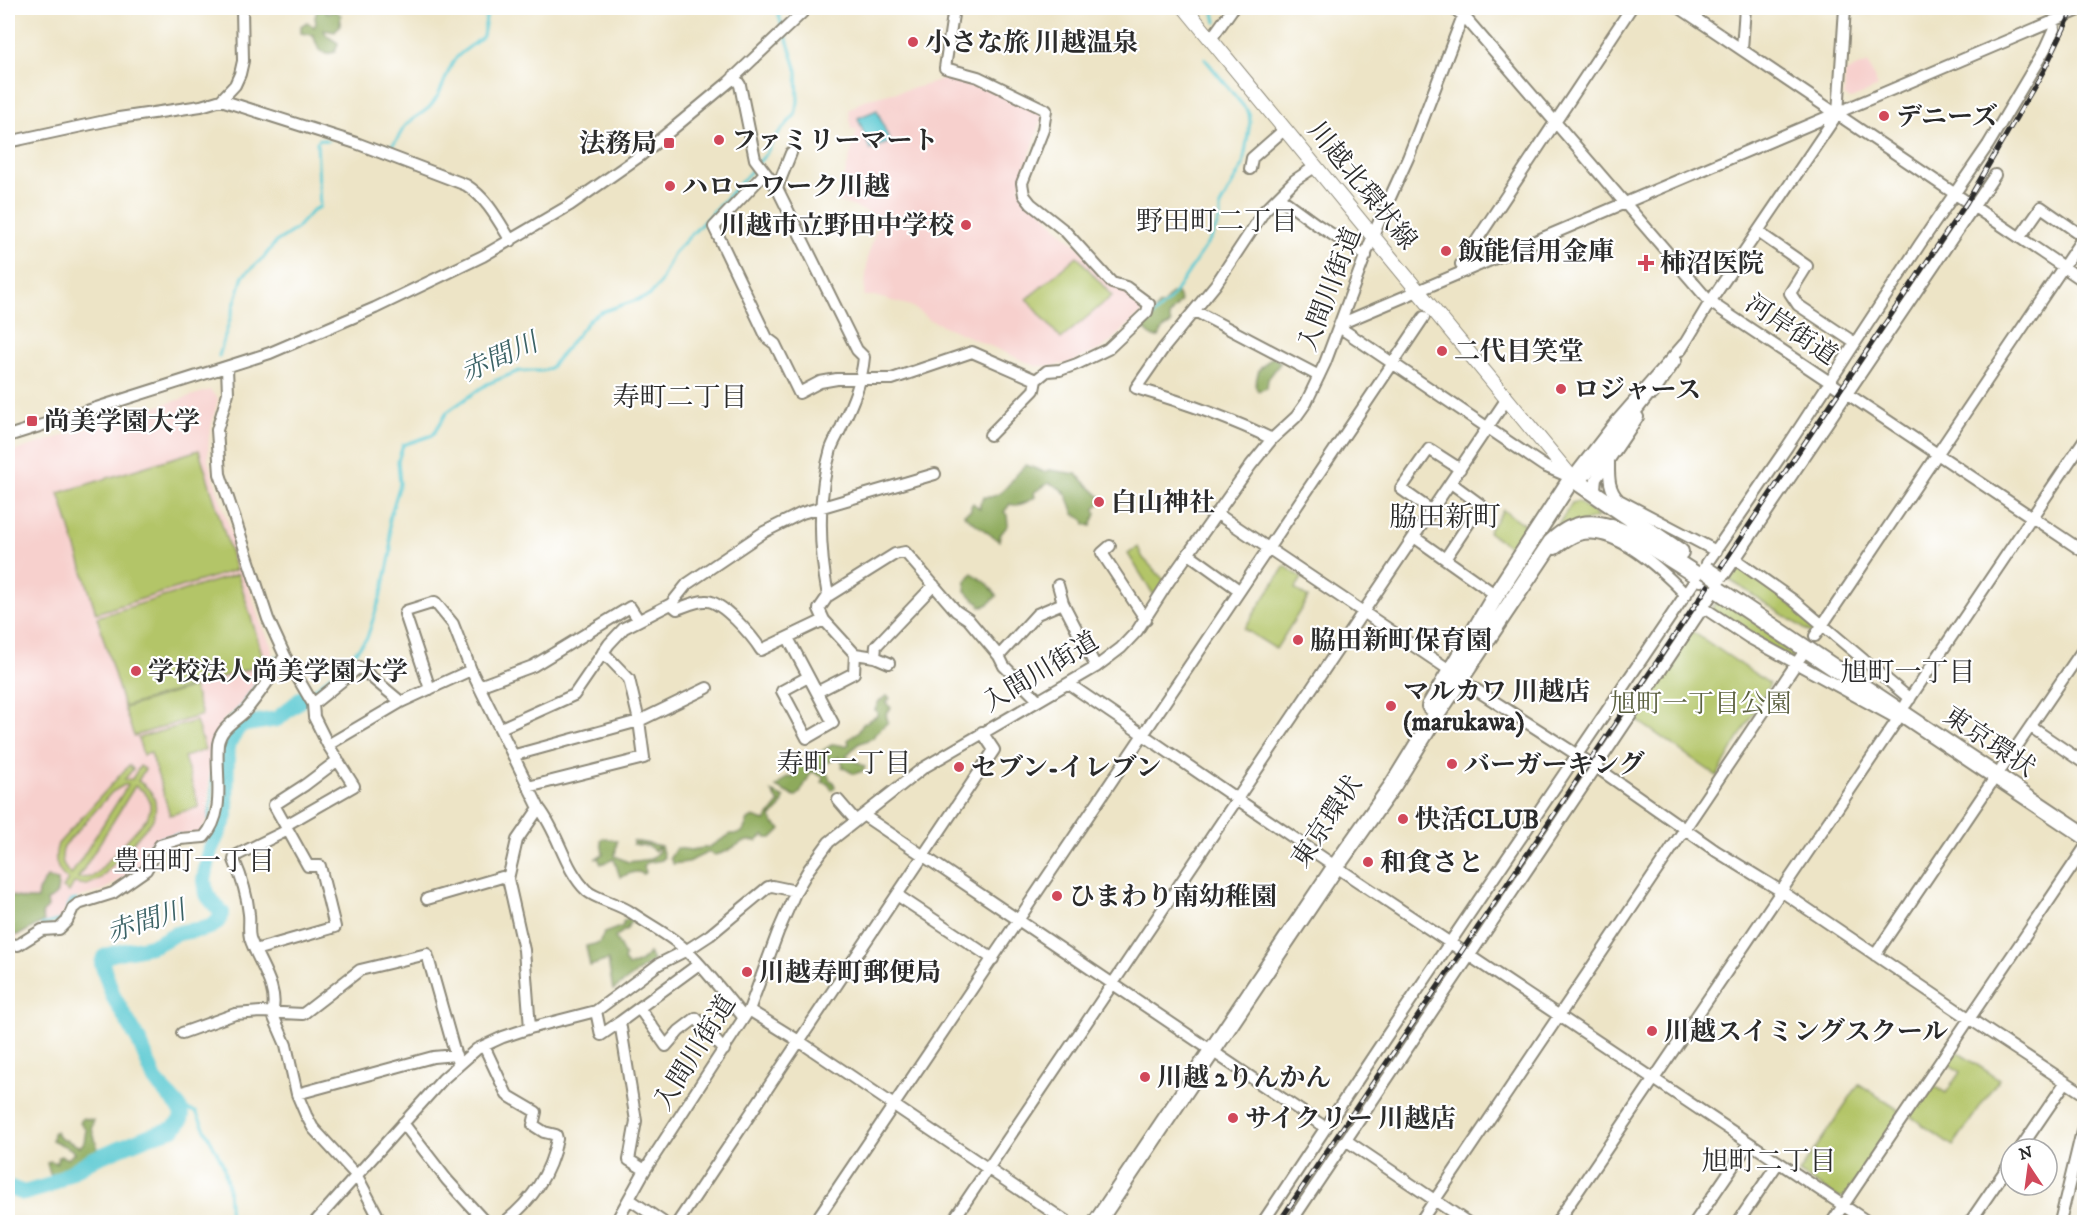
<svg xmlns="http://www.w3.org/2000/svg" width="2092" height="1230" viewBox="0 0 2092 1230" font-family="'IM FELL DW Pica','Noto Serif JP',serif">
<rect width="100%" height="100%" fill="#fff"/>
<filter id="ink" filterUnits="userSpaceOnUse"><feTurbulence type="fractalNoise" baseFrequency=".0167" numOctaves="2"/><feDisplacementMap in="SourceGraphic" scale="12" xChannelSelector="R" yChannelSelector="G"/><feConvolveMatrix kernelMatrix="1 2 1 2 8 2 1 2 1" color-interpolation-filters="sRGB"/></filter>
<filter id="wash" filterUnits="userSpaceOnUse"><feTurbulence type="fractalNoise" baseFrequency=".008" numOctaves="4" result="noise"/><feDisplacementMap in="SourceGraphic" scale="24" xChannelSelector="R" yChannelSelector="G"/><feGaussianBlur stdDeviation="1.35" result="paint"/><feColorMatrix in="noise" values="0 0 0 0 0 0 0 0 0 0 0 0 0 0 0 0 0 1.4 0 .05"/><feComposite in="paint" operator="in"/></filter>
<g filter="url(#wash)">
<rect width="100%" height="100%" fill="#ede4c6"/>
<!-- built -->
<path fill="#f7d0cd" d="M 1868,63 L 1878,87 L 1851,99 L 1844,96 L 1845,72 Z
M 954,74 L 965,77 L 1039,110 L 1042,119 L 1019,187 L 1063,233 L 1123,289 L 1144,305 L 1144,311 L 1103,348 L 1072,362 L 1054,366 L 1036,366 L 930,320 L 911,306 L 874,296 L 864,296 L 868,255 L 881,217 L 838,201 L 857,130 L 851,130 L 849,110 L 864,100 L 926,85 Z
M 210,390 L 218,399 L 209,436 L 208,461 L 259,619 L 271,645 L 273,660 L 239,707 L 225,718 L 215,735 L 210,752 L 208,817 L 200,833 L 179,834 L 156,839 L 148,846 L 143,864 L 136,870 L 104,890 L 70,900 L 61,918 L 40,924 L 19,937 L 8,938 L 8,453 Z"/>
<!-- green -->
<path fill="#b3c568" stroke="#6f784a" stroke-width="1.5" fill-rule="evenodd" d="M 1077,256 L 1112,296 L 1061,339 L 1027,299 Z
M 199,450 L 236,570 L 96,613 L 59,493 Z
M 1578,501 L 1598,517 L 1554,531 L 1572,503 Z
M 1503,510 L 1528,527 L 1513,549 L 1488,532 Z
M 1138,547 L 1143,558 L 1165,581 L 1155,597 L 1128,554 Z
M 1285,566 L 1302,578 L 1295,589 L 1308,598 L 1276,649 L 1244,629 Z
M 1740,566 L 1818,625 L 1812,634 L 1730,580 Z
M 238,574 L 265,664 L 124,707 L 97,617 Z
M 1721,596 L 1801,651 L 1793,660 L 1711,609 Z
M 1690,630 L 1770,684 L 1717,776 L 1631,716 Z
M 193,687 L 202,715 L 134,736 L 124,708 Z
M 196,721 L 205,750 L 184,757 L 199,807 L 170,815 L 151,753 L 143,755 L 138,738 Z
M 129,765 L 133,769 L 124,780 L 132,779 L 140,766 L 145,769 L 138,781 C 154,790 160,804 152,821 L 100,879 L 87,885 L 74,883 L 69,892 L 63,888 L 68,880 C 56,871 53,858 58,844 ZM 124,785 L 128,785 L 71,875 C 62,867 60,857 64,846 L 112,792 ZM 135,786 C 149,792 154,805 147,818 L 97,873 L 92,877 L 78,878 Z
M 1954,1050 L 1999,1079 L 1953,1146 L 1910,1116 L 1931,1084 L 1946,1093 L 1960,1072 L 1946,1062 Z
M 1859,1084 L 1902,1112 L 1845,1197 L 1839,1198 L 1799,1173 Z"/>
<!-- forest -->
<path fill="#8eaa5c" stroke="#5c6a44" stroke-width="1.5" d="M 318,8 L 325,8 L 326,13 L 335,11 L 341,15 L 340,25 L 335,32 L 324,30 L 327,36 L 338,43 L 335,52 L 326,54 L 319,50 L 313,35 L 301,33 L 301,26 L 307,22 L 314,27 L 316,23 L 315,17 Z
M 1172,293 L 1177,294 L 1181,301 L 1169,316 L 1171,324 L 1163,329 L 1159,337 L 1153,337 L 1145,330 L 1144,321 L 1149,315 L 1154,313 L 1158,306 L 1163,305 Z
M 1272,357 L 1281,362 L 1268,379 L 1267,388 L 1258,391 L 1255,385 L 1259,370 Z
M 1026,465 L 1044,472 L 1050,470 L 1076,474 L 1104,500 L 1095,508 L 1096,514 L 1091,526 L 1085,524 L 1084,520 L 1074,514 C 1068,498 1068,490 1049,483 L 1034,492 L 1035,497 C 1027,502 1019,507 1010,504 L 1004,512 L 1007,515 L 1008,525 L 1000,535 L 999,541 L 965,516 L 964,514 L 971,510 L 971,506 L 973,503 L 980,509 L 980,503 L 984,497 C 1005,499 1011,477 1026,465 Z
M 972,573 L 988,584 L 997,596 L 987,605 L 980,607 L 979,603 L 965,591 L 966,581 Z
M 887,696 L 890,698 L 886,703 L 891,708 L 886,714 L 888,722 L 875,734 L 873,738 L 858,744 L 846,756 L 850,760 L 854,760 L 865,767 L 863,771 L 854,774 L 842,767 L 843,764 L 839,757 L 823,765 L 830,780 L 834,782 L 835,788 L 832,790 L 828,784 L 822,782 L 823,777 L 812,771 L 800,793 L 795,797 L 776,787 L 787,777 L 793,778 L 795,762 L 797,760 L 807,761 L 833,744 L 845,746 L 849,744 L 848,740 L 859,731 L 863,724 L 877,716 L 877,712 L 875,710 L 879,701 Z
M 772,792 L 784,798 L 781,807 L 771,817 L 773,823 L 781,829 L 772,838 L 767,838 L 764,835 L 757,841 C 737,838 732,854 713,855 L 709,852 L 688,862 L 673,864 L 670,858 L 676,848 L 691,850 L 709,847 L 731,834 L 739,834 L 743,831 L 748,820 L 753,817 L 765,821 L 779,803 Z
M 603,838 L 617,841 L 615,856 L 628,862 L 651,859 L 659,851 L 658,847 L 655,851 L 648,846 L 633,844 L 633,841 L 661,846 L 664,857 L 662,860 L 646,863 L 644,867 L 646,872 L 643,874 C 636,869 627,875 620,877 L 614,859 L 601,864 L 598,858 L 595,859 L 603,854 L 601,841 Z
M 47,877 L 58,881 C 58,892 57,897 47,901 L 48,907 L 42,914 L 44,921 L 21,934 L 8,937 L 8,895 L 25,899 L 37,899 L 38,891 Z
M 630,917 L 635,919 L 628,925 L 628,928 L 615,937 L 625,956 L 624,960 L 628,966 C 638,964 644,961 649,953 L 653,961 L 613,990 L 608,960 L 590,966 L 586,946 L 599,943 L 604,933 L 623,926 L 623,922 Z
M 83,1118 L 93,1120 L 92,1129 L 98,1149 L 92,1158 L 75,1166 L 71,1164 L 70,1169 L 59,1176 L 50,1174 L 47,1163 L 50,1161 L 57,1163 L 58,1157 L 61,1156 L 68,1159 L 74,1153 L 71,1149 L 52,1140 L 53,1133 L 56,1131 L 58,1136 L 63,1140 L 66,1140 L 80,1147 L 84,1142 L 86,1130 L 80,1122 Z"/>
<!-- water -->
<path fill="#5dcad3" stroke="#447a7f" stroke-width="1.5" d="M 877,110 L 890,142 L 870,150 L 858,118 Z"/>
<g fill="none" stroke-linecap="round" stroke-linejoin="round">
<!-- stream -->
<path stroke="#5dcad3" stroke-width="3" d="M 1213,8 L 1216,22
M 782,27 L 778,11 L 782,8
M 382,148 C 398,148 398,133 407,124 C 415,116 427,112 433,103 C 444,90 447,67 457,57 C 465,49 475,44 483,36 L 487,13 L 484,8
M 1122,344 L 1170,300 L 1213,235 L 1220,218 L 1220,206 L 1243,165 L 1250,122 L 1249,113 L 1205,59
M 219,356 L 243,276 L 264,257 L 276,242 L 296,229 L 313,210 L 320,207 L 317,142 L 320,139 L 328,141
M 312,691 L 347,662 L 367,638 L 383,589 L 391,552 L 389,520 L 400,484 L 398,461 L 403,445 L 433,435 L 447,412 L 487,384 L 519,371 L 542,371 L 550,368 L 591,318 L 601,312 L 649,296 L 659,285 L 674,253 L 745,178 L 766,154 L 775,137 L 795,115 L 798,102 L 797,71 L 785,33
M 222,726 L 240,708 L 276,656
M 209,819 L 212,797 L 212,746 L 214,739
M 148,856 L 151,844 L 161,838 L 178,835
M 67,909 L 71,901 L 76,900
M 42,925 L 61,920
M 179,1107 L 196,1112 L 223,1164 L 228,1187 L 230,1222"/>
<!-- river -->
<path stroke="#5dcad3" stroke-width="16" d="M 8,1187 L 24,1193 L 48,1186 L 91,1160 L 149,1136 L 173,1129 L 181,1120 L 182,1115 L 179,1107 L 155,1080 L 139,1041 L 113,996 L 102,964 L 104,957 C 117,950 139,950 154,945 C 163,942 170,935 179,933 C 196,928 216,933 222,913 L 206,894 L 204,880 L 210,850 L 226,816 L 227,745 L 240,725 L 277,719 L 304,697"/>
</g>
</g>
<g filter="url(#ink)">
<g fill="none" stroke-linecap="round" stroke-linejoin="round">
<defs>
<path id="minor" d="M 954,8 L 945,68 L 978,77 L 1046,110 L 1043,130 L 1022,183 L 1024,195 L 1031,204 L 1065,231 L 1112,283 L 1126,287 L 1149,304 L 1147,312 L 1108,349 L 1077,364 L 1060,370 L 1047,371 L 1036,380 L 1034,390 L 990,435
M 1452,8 L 1463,15 L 1710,302 L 2084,552
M 1680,8 L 2084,281
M 1211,39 L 1233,8
M 1742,49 L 1745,8
M 734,76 L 740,85 L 755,159 L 777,188 L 857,350 L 864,357 C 862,381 853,402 843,423 C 840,432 834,440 831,449 C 817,497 819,548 828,596 L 819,609 L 824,620
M 221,100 L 356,143 L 466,185 C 487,198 498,220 511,241
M 8,142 L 119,118 L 201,106 L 221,100 L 235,85 L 240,74 L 243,61 L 242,8
M 1250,169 L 1252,158 L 1285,129
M 765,173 L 714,227 L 767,338 L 775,344 L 799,393 L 820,382 L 837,379 L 892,379 L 972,352 L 1036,380
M 777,188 L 791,153
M 1279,197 L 1316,224 L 1366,256
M 1758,232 L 1807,266 L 1790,293 L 1798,305 L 1855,343
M 2020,237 L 2041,207 L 2084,237
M 1464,271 L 1461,264 L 1631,8
M 1195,311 L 1319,376
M 1684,344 L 1613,425 L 1572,478 L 1544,466 L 1345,331 L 1340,324 L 2084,8
M 1681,350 L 1710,302 L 1838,113 L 1845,8
M 1653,394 L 1676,360
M 8,436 L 270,353 L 375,308 L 483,256 L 570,205 L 640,156 L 729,82 L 807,8
M 1272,439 C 1228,417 1183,402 1136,388 L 1163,349 L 1216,284 L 1265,210 L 1295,180 L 1316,166
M 1609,462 C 1609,476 1608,489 1619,500 L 1716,551
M 1580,483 L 1655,387
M 1599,496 L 1595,488 L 1596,479 L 1638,417
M 1432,511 L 1401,489 L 1429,449 L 1460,469
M 1216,513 L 1451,671
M 1414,537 L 1496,595
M 1110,546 L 1102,553 L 1146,620
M 1555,549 C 1563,544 1570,537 1579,535 C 1615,525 1663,571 1686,595
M 1189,554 L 1239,590
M 1445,559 L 1481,505 L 1451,483
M 1735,559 L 1793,600 L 1910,699
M 1707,563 L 1787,447 L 1920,244 L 1988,145 L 2045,49 L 2054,29 L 2053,21
M 1725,574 L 1995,175
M 1058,585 L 1063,603 L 1096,667
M 828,596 L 895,554 L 905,552 L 956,611 L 968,619 L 999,656 L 1004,666 L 1038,700
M 671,604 L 677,609 C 686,606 696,601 705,601 C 721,599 753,637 761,650 L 824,620 L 855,654 L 875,657 L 889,663
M 1704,608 L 1748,637 L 1898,719
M 1815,636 L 2084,236
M 788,638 L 833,723 L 807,738 L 782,691 L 808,677
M 285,656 L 313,704 L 314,717 L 328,745 L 401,702 L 471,670 L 539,808 C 559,833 564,869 587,891 C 596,899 620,904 632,913 C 649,925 674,937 688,952 C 708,972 726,996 744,1018
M 999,656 L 1037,614 L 1063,603
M 875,657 L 876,646 L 934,585
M 1461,680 L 1596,767 L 1716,851 L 1781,891 L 1970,1019 L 2084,1094
M 1069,684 L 1329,862 L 1868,1222
M 479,686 L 533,666 L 630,607 L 638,619
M 430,689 L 405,614 L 406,611 L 435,602 L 453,624 L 471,670
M 817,692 L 854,673 L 855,654
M 313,704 L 359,667 L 401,702
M 1906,704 L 2084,440
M 2031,727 L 2084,763
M 501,728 L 574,695 L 609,644 L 624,628 L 671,604 L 687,584 L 764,532 L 802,513 L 935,474
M 515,755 L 639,721 L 707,688
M 2002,768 L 2084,648
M 528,787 L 644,758 L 639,721 L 629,679 L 603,652
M 838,800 L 856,821
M 863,815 L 1326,1128
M 286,825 L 354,786 L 328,745
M 288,830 L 235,856 L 234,860 C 242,878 247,894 249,914 C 250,922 248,930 250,938 C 257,961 280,988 272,1013 L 286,1045 L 297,1094 L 306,1115 L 313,1128 L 357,1176 L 381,1222
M 897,895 L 993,959
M 427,899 L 502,877 L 508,879
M 8,944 L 18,945 L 42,930 L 59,929 L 67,921 L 73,908 L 78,904 L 113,893 L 146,870 L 160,845 L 180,839 L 204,837 C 227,811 215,775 218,744 C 221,726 237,721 247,709 C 261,692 273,674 285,656 L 268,619 L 220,474 L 217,430 L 228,393 L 227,368
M 255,950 L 335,927 L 320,866 L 308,866 L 274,805 L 305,785 L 338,760
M 1875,955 L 1996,776
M 639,1008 L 666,1046 L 679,1031 L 696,1018 L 724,1050
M 749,1010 L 799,1041 L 1067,1222
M 596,1011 L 601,1035 L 620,1022
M 530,1028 L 524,950 L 508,879 L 517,840 L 539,808
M 182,1033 L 235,1014 L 261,1012 L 303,1014 L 360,970 L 427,954 L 458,1064
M 484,1046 L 507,1095 L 536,1112 L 533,1125 L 544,1132 L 556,1135 L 557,1139 C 550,1175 532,1200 505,1222
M 297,1094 L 433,1057 L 456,1055
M 403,1123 L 447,1180 L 485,1222
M 1347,1141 L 1467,1222
M 2020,1149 L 2065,1083
M 645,1170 L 629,1160 L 636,1121 L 620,1022 L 699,964
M 629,1199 L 663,1222
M 315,1222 L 443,1079 L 477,1049 L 503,1037 L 530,1028 L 596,1011 L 659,964 L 687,950 L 710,935 L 768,887 L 772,886 L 796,891
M 616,1222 L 645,1170 L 749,1010 L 778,932 L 796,891 L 809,869 L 829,842 L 923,768 L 1096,667 L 1121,648 L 1137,631 L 1169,581 L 1251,465 L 1272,439 L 1296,417 L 1306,403 L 1325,363 L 1373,235 L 1408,158 L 1466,8
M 678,1222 L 994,750 L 982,732
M 815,1222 L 1424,317
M 952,1222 L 1506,400
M 1263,1222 L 1386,1037 L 1694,582
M 1291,1222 L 1712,594
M 1420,1222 L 1804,652
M 1557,1222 L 1902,713
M 1695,1222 L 1749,1143
M 1738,1222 L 1778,1163
M 1832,1222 L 2084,849
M 1970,1222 L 2011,1162
M 2060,1222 L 2084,1123"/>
<path id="major" d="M 1185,8 L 1572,478"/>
<path id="highway" d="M 1572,478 L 1680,552
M 1712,586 L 2084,835
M 1430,706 L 1496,595 L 1572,478
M 1097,1222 L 1336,866 L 1393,785 L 1436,715 L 1551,543 C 1582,512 1612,525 1645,543 C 1664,554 1682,566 1701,578"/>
</defs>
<!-- minor casing -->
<use href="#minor" stroke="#8c8878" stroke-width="14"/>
<!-- major casing -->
<use href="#major" stroke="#8c8878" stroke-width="16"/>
<!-- highway casing -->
<use href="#highway" stroke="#8c8878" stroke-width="20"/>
<!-- minor -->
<use href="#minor" stroke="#fff" stroke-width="10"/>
<!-- major -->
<use href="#major" stroke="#fff" stroke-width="14"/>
<!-- highway -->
<use href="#highway" stroke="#fff" stroke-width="16"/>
<defs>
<path id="rail" d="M 1279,1222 L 1967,202 L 2044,70 L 2074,8"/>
</defs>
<!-- rail casing -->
<use href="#rail" stroke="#2b2b2b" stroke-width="5"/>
<!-- rail -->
<use href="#rail" stroke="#fff" stroke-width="3" stroke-dasharray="9" stroke-linecap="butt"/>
<defs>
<path id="highway-bridge" d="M 1706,570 L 1718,578"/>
</defs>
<!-- highway-bridge casing -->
<use href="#highway-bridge" stroke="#8c8878" stroke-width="20" stroke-linecap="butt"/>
<!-- highway-bridge -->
<use href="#highway-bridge" stroke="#fff" stroke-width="16"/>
</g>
</g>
<!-- markers -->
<g fill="#d1495b" stroke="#fff" stroke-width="2">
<circle cx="913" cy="42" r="6"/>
<circle cx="1884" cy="116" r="6"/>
<circle cx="719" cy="140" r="6"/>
<rect x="663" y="137" width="12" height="12" rx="3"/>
<circle cx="670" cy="186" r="6"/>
<circle cx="966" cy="225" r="6"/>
<circle cx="1446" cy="251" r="6"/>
<path d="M1643 254h6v6h6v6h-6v6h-6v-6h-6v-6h6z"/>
<circle cx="1442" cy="351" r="6"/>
<circle cx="1561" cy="389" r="6"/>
<rect x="26" y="415" width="12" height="12" rx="3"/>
<circle cx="1099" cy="502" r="6"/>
<circle cx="1298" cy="640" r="6"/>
<circle cx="136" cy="671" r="6"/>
<circle cx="1391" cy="706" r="6"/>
<circle cx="1452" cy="764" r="6"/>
<circle cx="959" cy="767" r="6"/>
<circle cx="1403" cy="819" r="6"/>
<circle cx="1368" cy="862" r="6"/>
<circle cx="1057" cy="896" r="6"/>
<circle cx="747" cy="972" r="6"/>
<circle cx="1652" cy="1031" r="6"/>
<circle cx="1145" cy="1077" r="6"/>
<circle cx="1233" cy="1118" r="6"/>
</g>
<g text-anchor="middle" stroke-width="4.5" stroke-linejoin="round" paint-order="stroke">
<!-- poi labels -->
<g font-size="26" font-weight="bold" fill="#2b2b2b" stroke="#fff" text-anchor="start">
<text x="925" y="51">小さな旅 川越温泉</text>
<text x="1896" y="125">デニーズ</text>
<text x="731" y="149">ファミリーマート</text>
<text x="657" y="152" text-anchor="end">法務局</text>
<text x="682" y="195">ハローワーク川越</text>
<text x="954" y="234" text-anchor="end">川越市立野田中学校</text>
<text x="1458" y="260">飯能信用金庫</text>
<text x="1660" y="272">柿沼医院</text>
<text x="1454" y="360">二代目笑堂</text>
<text x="1573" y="398">ロジャース</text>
<text x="44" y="430">尚美学園大学</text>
<text x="1111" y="511">白山神社</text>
<text x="1310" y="649">脇田新町保育園</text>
<text x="148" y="680">学校法人尚美学園大学</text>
<text x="1403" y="700">マルカワ 川越店<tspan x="1403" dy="30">(marukawa)</tspan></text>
<text x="1464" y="773">バーガーキング</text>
<text x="971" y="776">セブン-イレブン</text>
<text x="1415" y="828">快活CLUB</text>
<text x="1380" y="871">和食さと</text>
<text x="1069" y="905">ひまわり南幼稚園</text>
<text x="759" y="981">川越寿町郵便局</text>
<text x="1664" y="1040">川越スイミングスクール</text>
<text x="1157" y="1086">川越 2りんかん</text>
<text x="1245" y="1127">サイクリー 川越店</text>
</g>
<!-- street labels -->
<g font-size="26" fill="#2b2b2b" stroke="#fff">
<text transform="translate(1363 185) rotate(51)" y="9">川越北環状線</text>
<text transform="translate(1329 289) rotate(-69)" y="9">入間川街道</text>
<text transform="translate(1792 329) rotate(34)" y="9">河岸街道</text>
<text transform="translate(1040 671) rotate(-31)" y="9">入間川街道</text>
<text transform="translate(1990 741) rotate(34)" y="9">東京環状</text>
<text transform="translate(1326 821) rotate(-56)" y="9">東京環状</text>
<text transform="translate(694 1052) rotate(-58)" y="9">入間川街道</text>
</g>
<!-- park labels -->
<g font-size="26" fill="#5b6140" stroke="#fff">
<text x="1701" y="712">旭町一丁目公園</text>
</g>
<!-- neighbourhood labels -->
<g font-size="27" fill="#2b2b2b" stroke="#fff">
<text x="1217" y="230">野田町二丁目</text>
<text x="680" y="406">寿町二丁目</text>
<text x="1908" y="681">旭町一丁目</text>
<text x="844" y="772">寿町一丁目</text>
<text x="194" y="870">豊田町一丁目</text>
<text x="1769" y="1170">旭町二丁目</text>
</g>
<!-- water labels -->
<g font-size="27" font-style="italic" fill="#3c6366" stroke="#fff">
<text transform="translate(499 357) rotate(-24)" y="9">赤間川</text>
<text transform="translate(146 921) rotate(-18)" y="9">赤間川</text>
</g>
<!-- quarter labels -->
<g font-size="28" fill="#2b2b2b" stroke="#fff">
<text x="1445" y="526">脇田新町</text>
</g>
</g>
<!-- margin -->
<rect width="2092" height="1230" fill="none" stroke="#fff" stroke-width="30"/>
<!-- north arrow -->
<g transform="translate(2029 1167) rotate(347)"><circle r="28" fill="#ffffff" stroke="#aaaaaa" stroke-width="1.5"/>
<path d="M0-4.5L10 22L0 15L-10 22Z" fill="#d1495b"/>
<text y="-9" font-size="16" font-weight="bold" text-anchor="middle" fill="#2b2b2b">N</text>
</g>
</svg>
